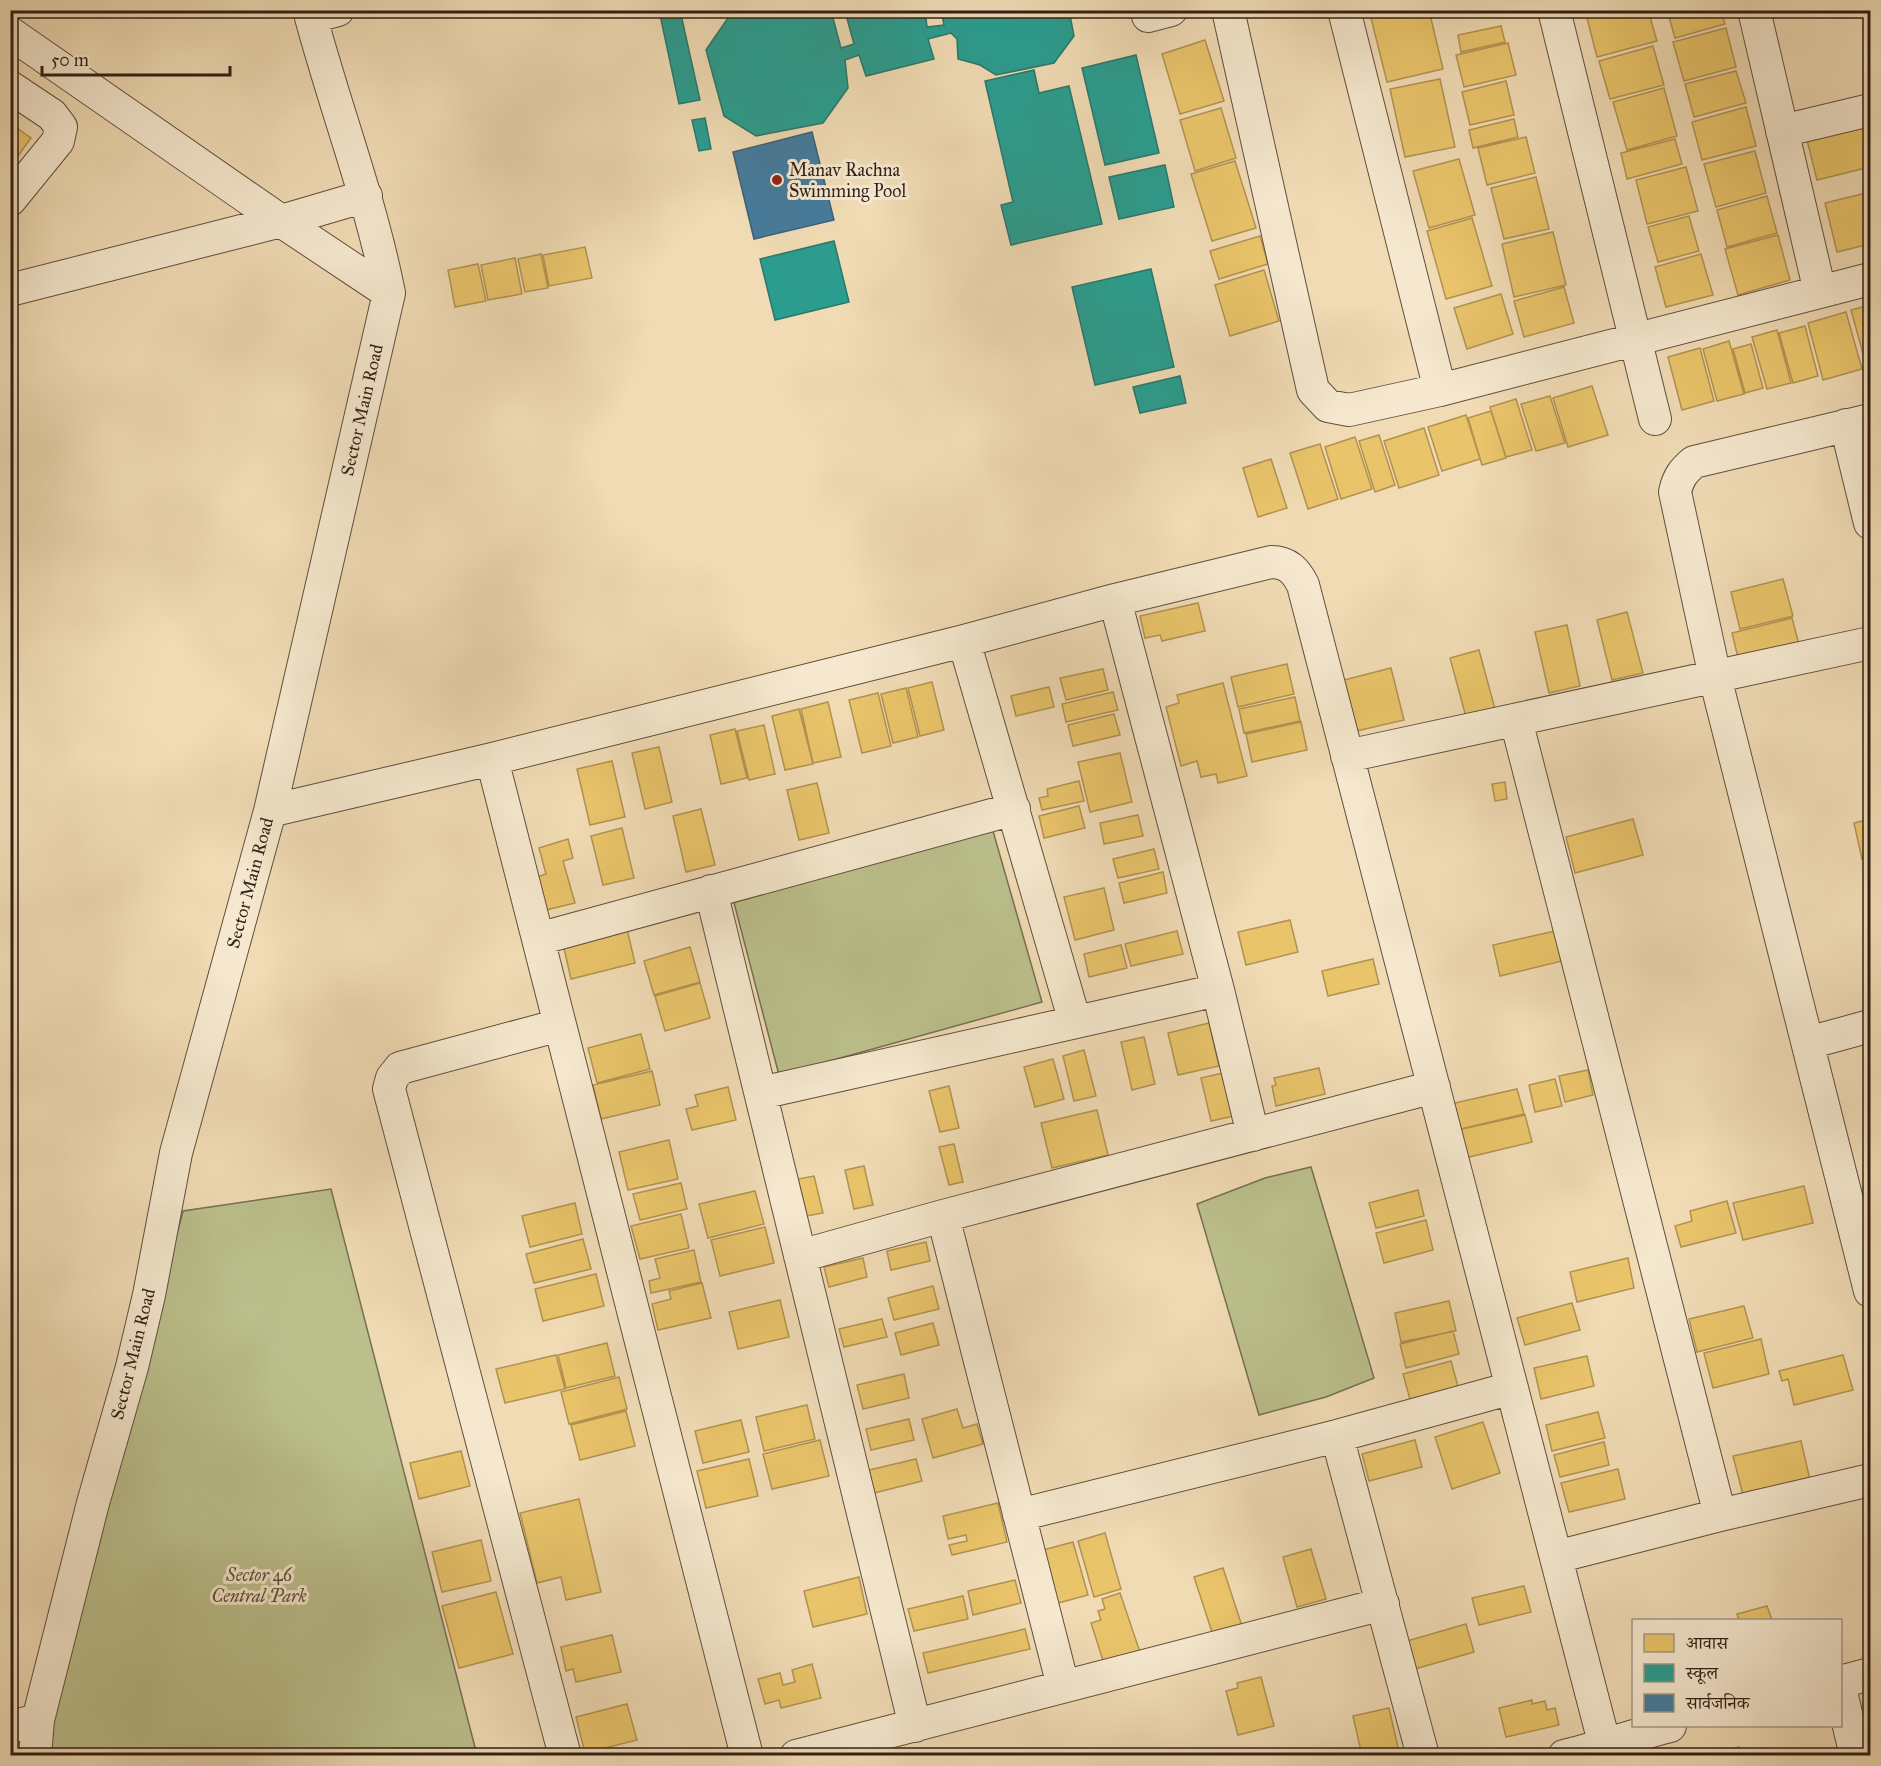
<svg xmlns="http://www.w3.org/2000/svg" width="1881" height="1766" viewBox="0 0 1881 1766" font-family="'IM FELL Great Primer','Noto Serif Devanagari',serif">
<rect width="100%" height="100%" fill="#f0dbb4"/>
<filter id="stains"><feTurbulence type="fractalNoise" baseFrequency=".00333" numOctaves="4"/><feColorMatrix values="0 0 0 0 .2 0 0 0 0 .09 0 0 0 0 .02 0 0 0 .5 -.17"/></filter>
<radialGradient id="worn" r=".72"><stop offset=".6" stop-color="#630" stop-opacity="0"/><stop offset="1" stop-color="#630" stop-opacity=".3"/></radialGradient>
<!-- green -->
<path fill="#bbc08c" stroke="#767052" stroke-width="1.5" d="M 993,831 L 1042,1002 L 779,1075 L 733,899 Z
M 1311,1167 L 1374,1378 L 1326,1397 L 1259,1415 L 1197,1204 L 1265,1178 Z
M 331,1189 L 477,1755 L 45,1756 L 49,1719 L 183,1211 Z"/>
<!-- homes -->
<path fill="#e9c46a" stroke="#b29251" stroke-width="1.5" d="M 1369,10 L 1429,10 L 1443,69 L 1387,82 Z
M 1600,10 L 1648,10 L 1657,41 L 1597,57 L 1586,14 Z
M 1667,10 L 1721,10 L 1725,24 L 1675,38 Z
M 1501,26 L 1505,42 L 1461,52 L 1458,35 Z
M 1726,28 L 1736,67 L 1684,81 L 1673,42 Z
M 1205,40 L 1224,101 L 1180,114 L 1162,54 Z
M 1508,43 L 1516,75 L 1464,87 L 1456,55 Z
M 1653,46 L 1664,85 L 1610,99 L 1599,61 Z
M 1736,71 L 1746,103 L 1694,117 L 1685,84 Z
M 1440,79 L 1455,147 L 1405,157 L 1390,89 Z
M 1506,81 L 1514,115 L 1470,125 L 1462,92 Z
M 1664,88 L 1677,136 L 1627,150 L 1613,102 Z
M 1746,107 L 1756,146 L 1702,160 L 1692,122 Z
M 1221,108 L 1236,158 L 1195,171 L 1180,120 Z
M 1870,116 L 1870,167 L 1817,180 L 1805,132 Z
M 1514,119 L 1518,137 L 1473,148 L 1469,130 Z
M 11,124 L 31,138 L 10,167 L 10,125 Z
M 1526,137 L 1535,173 L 1487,185 L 1478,148 Z
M 1675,139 L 1682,164 L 1627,179 L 1621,153 Z
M 1755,151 L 1766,193 L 1716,207 L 1704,164 Z
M 1459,159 L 1475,215 L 1429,228 L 1413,171 Z
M 1235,161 L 1256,228 L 1212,241 L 1191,174 Z
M 1686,167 L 1698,211 L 1647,224 L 1636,180 Z
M 1536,177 L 1549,229 L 1504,239 L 1491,188 Z
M 1870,192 L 1870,244 L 1837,252 L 1825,203 Z
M 1767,196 L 1777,233 L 1727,247 L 1717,210 Z
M 1689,216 L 1699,251 L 1658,262 L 1648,227 Z
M 1472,218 L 1492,286 L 1446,299 L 1427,231 Z
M 1553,232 L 1566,285 L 1514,297 L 1502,244 Z
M 1778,235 L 1790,280 L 1738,295 L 1725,249 Z
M 1260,236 L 1268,264 L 1219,279 L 1210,251 Z
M 585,247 L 592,278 L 549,286 L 543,255 Z
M 541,254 L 548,288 L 525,292 L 518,259 Z
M 1701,254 L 1713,295 L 1666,307 L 1655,267 Z
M 515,258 L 522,294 L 488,300 L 481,265 Z
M 478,264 L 486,301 L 455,307 L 448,270 Z
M 1264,270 L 1279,321 L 1230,336 L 1215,285 Z
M 1564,287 L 1574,323 L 1524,337 L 1514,301 Z
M 1501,294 L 1513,334 L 1467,349 L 1454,308 Z
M 1870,305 L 1870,375 L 1869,375 L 1851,310 Z
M 1846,312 L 1862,369 L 1823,380 L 1808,323 Z
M 1805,326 L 1818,376 L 1793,383 L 1779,333 Z
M 1777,330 L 1791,383 L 1767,389 L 1752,337 Z
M 1729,341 L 1744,394 L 1717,401 L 1703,349 Z
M 1751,344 L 1763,388 L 1745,393 L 1733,349 Z
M 1700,348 L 1714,401 L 1682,410 L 1668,357 Z
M 1592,386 L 1608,435 L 1568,447 L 1553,398 Z
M 1550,396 L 1565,443 L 1536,451 L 1521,404 Z
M 1516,399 L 1532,450 L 1506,457 L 1490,407 Z
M 1491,411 L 1506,458 L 1482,465 L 1468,418 Z
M 1466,415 L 1480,459 L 1442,471 L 1428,427 Z
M 1424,428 L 1439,475 L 1399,488 L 1384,441 Z
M 1379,435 L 1395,485 L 1375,492 L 1359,441 Z
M 1355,437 L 1372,489 L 1341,499 L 1325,447 Z
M 1320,444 L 1338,499 L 1308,509 L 1290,453 Z
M 1271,459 L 1287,508 L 1258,517 L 1243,468 Z
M 1783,579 L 1793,616 L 1740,629 L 1731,592 Z
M 1198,603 L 1205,631 L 1162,641 L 1160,635 L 1145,638 L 1140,616 Z
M 1627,612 L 1643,673 L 1612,680 L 1597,620 Z
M 1792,618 L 1801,652 L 1740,666 L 1732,633 Z
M 1567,625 L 1580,686 L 1549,693 L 1535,632 Z
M 1479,650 L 1495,709 L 1466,717 L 1450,658 Z
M 1287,664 L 1294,694 L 1238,707 L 1231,677 Z
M 1391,668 L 1404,720 L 1352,732 L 1340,681 Z
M 1103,669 L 1108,690 L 1066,700 L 1060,678 Z
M 932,682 L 944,730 L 920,736 L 908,688 Z
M 1223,683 L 1247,776 L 1218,783 L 1216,774 L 1201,777 L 1197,761 L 1181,766 L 1166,707 L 1179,703 L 1177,695 Z
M 1049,687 L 1054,707 L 1016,716 L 1011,696 Z
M 906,688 L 918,737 L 893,743 L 881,694 Z
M 1113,692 L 1118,710 L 1066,722 L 1062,704 Z
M 878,693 L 891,746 L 862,753 L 849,700 Z
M 1295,697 L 1300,721 L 1244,733 L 1239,709 Z
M 828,702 L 841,757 L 813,763 L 801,709 Z
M 799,709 L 813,764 L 785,770 L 772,716 Z
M 1114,714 L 1120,735 L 1073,746 L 1068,725 Z
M 1301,722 L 1307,750 L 1252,762 L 1246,734 Z
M 764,725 L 775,774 L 749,780 L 737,731 Z
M 735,729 L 747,778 L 721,784 L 710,735 Z
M 659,747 L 672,802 L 645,809 L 632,753 Z
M 1120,753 L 1132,802 L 1090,812 L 1078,762 Z
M 612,761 L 625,817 L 590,825 L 577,769 Z
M 1079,781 L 1084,801 L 1042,810 L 1039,798 L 1048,796 L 1047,789 Z
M 1505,782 L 1507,799 L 1495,801 L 1492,784 Z
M 817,783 L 829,833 L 799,840 L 787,790 Z
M 1079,806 L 1085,828 L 1044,838 L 1039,816 Z
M 701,809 L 715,865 L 686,872 L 673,816 Z
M 1138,815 L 1143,836 L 1104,844 L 1100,823 Z
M 1633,819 L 1643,855 L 1575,873 L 1566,837 Z
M 1870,819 L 1870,857 L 1862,859 L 1854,823 Z
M 622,828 L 634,878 L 603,885 L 591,836 Z
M 568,839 L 573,858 L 563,861 L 575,903 L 546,910 L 537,877 L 546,874 L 539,848 Z
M 1154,849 L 1159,869 L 1118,878 L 1113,859 Z
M 1163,872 L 1167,893 L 1124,903 L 1119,883 Z
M 1104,888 L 1114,930 L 1075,940 L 1064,897 Z
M 1290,920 L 1298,952 L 1246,965 L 1238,932 Z
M 627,929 L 635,963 L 571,979 L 563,944 Z
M 1177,931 L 1183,954 L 1131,966 L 1125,944 Z
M 1555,931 L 1562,961 L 1500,976 L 1493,945 Z
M 1121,945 L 1127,968 L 1089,977 L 1084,954 Z
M 690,947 L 700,982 L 654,995 L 644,961 Z
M 1373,959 L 1379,984 L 1328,996 L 1322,971 Z
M 700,983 L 710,1018 L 665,1031 L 655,996 Z
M 1209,1023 L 1219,1066 L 1178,1075 L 1168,1033 Z
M 641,1034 L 650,1069 L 597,1083 L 588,1048 Z
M 1144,1037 L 1155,1084 L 1132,1090 L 1121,1042 Z
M 1084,1050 L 1096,1096 L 1074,1101 L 1063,1056 Z
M 1053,1059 L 1064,1099 L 1035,1107 L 1024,1067 Z
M 1319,1068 L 1325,1094 L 1276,1106 L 1272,1086 L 1276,1085 L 1274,1078 Z
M 1588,1070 L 1593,1095 L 1565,1102 L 1559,1076 Z
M 652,1071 L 660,1105 L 601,1119 L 593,1085 Z
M 1223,1073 L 1234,1116 L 1211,1121 L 1201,1078 Z
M 1555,1079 L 1562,1106 L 1535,1112 L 1529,1085 Z
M 949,1086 L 959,1128 L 940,1132 L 929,1091 Z
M 728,1087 L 736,1120 L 692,1130 L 686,1109 L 698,1106 L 695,1095 Z
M 1517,1089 L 1524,1114 L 1452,1131 L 1446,1105 Z
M 1097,1110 L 1108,1155 L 1052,1168 L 1041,1123 Z
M 1525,1115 L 1532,1142 L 1465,1158 L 1458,1130 Z
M 669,1140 L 678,1179 L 628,1190 L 619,1152 Z
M 954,1144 L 963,1182 L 949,1185 L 939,1147 Z
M 864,1166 L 873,1205 L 854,1209 L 845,1170 Z
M 814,1176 L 823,1213 L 807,1216 L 798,1179 Z
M 681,1183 L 687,1209 L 640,1220 L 633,1194 Z
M 1804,1186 L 1813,1223 L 1743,1240 L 1733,1203 Z
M 1418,1190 L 1424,1216 L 1376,1228 L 1369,1203 Z
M 755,1191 L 764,1224 L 708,1238 L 699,1204 Z
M 1727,1201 L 1736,1233 L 1681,1247 L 1675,1226 L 1692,1221 L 1690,1211 Z
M 575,1203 L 582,1234 L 530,1247 L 522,1216 Z
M 681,1214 L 689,1248 L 640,1259 L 631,1226 Z
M 1426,1220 L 1433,1250 L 1384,1263 L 1376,1233 Z
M 765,1227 L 774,1263 L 720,1276 L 711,1240 Z
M 583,1239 L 591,1269 L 534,1283 L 526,1254 Z
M 926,1242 L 930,1261 L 891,1270 L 887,1251 Z
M 694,1250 L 701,1282 L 651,1293 L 649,1281 L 660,1278 L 655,1259 Z
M 863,1258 L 867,1277 L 829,1287 L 824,1267 Z
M 1628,1258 L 1634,1288 L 1577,1302 L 1570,1272 Z
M 596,1274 L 604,1306 L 543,1321 L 535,1289 Z
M 702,1283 L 711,1318 L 658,1330 L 652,1304 L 671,1299 L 669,1291 Z
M 933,1286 L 939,1309 L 894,1320 L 888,1298 Z
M 780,1300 L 789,1337 L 738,1349 L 729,1312 Z
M 1449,1301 L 1456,1331 L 1401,1342 L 1395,1313 Z
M 1572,1303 L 1580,1330 L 1525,1345 L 1517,1318 Z
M 1744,1306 L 1753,1338 L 1697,1352 L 1689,1319 Z
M 882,1319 L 887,1337 L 844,1347 L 839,1329 Z
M 933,1323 L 939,1345 L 901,1355 L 895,1333 Z
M 1453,1331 L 1459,1354 L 1406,1368 L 1400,1344 Z
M 1761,1339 L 1769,1374 L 1713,1388 L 1704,1353 Z
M 607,1343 L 615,1376 L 566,1388 L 558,1355 Z
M 556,1355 L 565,1389 L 505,1403 L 496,1369 Z
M 1843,1355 L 1853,1390 L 1794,1405 L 1788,1379 L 1782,1381 L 1779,1371 Z
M 1587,1356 L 1594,1386 L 1541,1399 L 1534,1368 Z
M 1451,1361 L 1459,1390 L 1411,1403 L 1403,1374 Z
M 904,1374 L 909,1398 L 863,1409 L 857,1385 Z
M 619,1377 L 627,1409 L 569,1424 L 561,1392 Z
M 807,1405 L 815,1439 L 764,1451 L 756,1417 Z
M 957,1409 L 963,1428 L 977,1424 L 983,1444 L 933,1458 L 922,1419 Z
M 626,1411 L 635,1446 L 580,1460 L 571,1425 Z
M 1598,1412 L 1605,1438 L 1552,1451 L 1546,1425 Z
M 909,1419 L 914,1440 L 871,1450 L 866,1429 Z
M 741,1420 L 749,1452 L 703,1463 L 695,1431 Z
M 1483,1422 L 1500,1473 L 1452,1489 L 1435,1437 Z
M 820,1440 L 829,1476 L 772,1489 L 763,1454 Z
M 1415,1440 L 1422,1467 L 1369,1481 L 1362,1454 Z
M 1801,1441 L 1810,1480 L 1743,1495 L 1733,1456 Z
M 1604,1442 L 1609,1465 L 1560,1477 L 1554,1455 Z
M 461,1451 L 470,1486 L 419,1499 L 410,1463 Z
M 749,1459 L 758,1496 L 706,1508 L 697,1471 Z
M 916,1459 L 922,1481 L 874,1493 L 869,1470 Z
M 1618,1469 L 1625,1499 L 1569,1512 L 1561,1483 Z
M 579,1499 L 601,1592 L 566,1600 L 561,1577 L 537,1583 L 520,1513 Z
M 998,1503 L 1007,1542 L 952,1555 L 949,1545 L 967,1541 L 966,1535 L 948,1539 L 943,1516 Z
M 1105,1533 L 1121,1589 L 1094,1597 L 1078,1541 Z
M 481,1540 L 491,1581 L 442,1592 L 432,1552 Z
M 1073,1542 L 1088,1595 L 1058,1603 L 1043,1550 Z
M 1311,1549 L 1326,1599 L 1297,1607 L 1283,1557 Z
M 1223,1568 L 1242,1626 L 1213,1635 L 1194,1577 Z
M 859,1577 L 867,1614 L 813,1627 L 804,1591 Z
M 1015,1580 L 1021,1603 L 973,1615 L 968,1591 Z
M 1524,1586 L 1531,1612 L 1479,1625 L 1472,1598 Z
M 496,1592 L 513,1654 L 459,1668 L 442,1606 Z
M 1120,1593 L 1143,1661 L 1107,1673 L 1091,1623 L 1101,1620 L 1098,1611 L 1105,1609 L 1102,1599 Z
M 963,1596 L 968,1619 L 914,1631 L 908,1609 Z
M 1767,1606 L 1772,1620 L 1739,1620 L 1737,1614 Z
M 1466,1624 L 1474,1652 L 1415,1669 L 1407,1641 Z
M 1025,1629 L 1030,1649 L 928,1673 L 923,1653 Z
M 612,1635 L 621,1672 L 576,1682 L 573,1669 L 566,1671 L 561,1647 Z
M 812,1664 L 821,1698 L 781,1708 L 779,1700 L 765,1704 L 758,1679 L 780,1673 L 783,1685 L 795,1682 L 792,1670 Z
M 1261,1677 L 1274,1726 L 1238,1735 L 1226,1691 L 1238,1688 L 1237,1683 Z
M 1532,1700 L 1532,1704 L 1545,1701 L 1547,1710 L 1555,1708 L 1559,1725 L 1506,1737 L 1499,1708 Z
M 627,1704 L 637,1740 L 585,1753 L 576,1717 Z
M 1389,1708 L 1400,1756 L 1362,1756 L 1353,1716 Z
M 1739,1747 L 1741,1756 L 1708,1756 Z"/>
<!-- schools -->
<path fill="#2a9d8f" stroke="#2c776b" stroke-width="1.5" d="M 659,10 L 680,10 L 700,100 L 679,104 Z
M 747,10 L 821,10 L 833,18 L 841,48 L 854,44 L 846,15 L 862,10 L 925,10 L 927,27 L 944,25 L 941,10 L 1069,10 L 1074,36 L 1054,63 L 996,75 L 980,65 L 958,59 L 957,39 L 951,33 L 928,39 L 934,59 L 866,76 L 859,55 L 845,60 L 848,88 L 823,123 L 756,136 L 724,116 L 706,50 L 730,15 Z
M 1136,55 L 1159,153 L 1105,165 L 1082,68 Z
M 1034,70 L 1039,93 L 1069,86 L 1102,224 L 1011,245 L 1001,205 L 1013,202 L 985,81 Z
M 705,118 L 711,149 L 699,151 L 692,120 Z
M 1165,165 L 1174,207 L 1119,219 L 1109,177 Z
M 834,241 L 849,302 L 775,320 L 760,259 Z
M 1151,269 L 1174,367 L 1095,385 L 1072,287 Z
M 1180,376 L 1186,403 L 1140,413 L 1133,387 Z"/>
<!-- public -->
<path fill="#457b9d" stroke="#3f5f75" stroke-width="1.5" d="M 812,132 L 834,220 L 754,239 L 733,152 Z"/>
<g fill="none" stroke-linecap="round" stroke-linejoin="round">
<defs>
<path id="minor" d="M 1228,10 L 1313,390 L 1328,406 L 1349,410 L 1440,390 L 1870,279
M 1344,10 L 1440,390
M 1554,10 L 1655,419
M 1754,10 L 1820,292
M 1148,16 L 1171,10
M 311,17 L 338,10
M 10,33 L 281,221 L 389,293
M 10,87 L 52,115 L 61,127 L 58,141 L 10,200
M 1782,131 L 1870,110
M 10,290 L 281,221 L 366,196
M 1870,420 L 1694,462 C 1683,471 1678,478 1675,492 L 1715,677 L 1870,1291
M 1846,425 L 1870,523
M 1115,600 L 1218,990 L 1253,1135
M 964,641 L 1075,1022
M 1516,720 L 1720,1515
M 1347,756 L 1870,643
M 492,759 L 747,1756
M 270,811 L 492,759 L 964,641 L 1115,600 L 1271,562 C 1288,562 1296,571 1303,585 L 1605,1746
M 711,891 L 915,1726
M 538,939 L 1014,809
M 560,1025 L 400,1068 L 392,1078 L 389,1089 L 565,1756
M 1808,1043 L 1870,1026
M 761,1093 L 1218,990
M 943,1216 L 1063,1686
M 800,1256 L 943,1216 L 1434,1087
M 1337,1436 L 1423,1756
M 1019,1515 L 1337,1436 L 1512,1388
M 1556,1557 L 1720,1515 L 1870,1480
M 1840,1682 L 1870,1674
M 1840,1688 L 1856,1756
M 10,1727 L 38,1720
M 35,1756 L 38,1720 L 93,1503 L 132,1367 L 149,1295 L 176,1153 L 270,811 L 389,293 C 370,197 334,105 309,10
M 796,1756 L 1383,1604
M 1564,1756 C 1600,1747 1634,1735 1670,1726"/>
</defs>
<!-- minor casing -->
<use href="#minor" stroke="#604e3e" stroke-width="34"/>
<!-- minor -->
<use href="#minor" stroke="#f5e8ce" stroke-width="32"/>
</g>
<!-- markers -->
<circle fill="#8f2418" stroke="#f5e8ce" stroke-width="2" cx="777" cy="180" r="6"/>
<g text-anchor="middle" stroke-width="6" stroke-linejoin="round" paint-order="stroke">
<!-- poi labels -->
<g font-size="18" fill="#301f17" stroke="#f5e8ce" text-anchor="start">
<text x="789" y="176">Manav Rachna<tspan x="789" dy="21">Swimming Pool</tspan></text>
</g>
<!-- street labels -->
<g font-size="18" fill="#301f17" stroke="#f5e8ce">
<text transform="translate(362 410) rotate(-77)" y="6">Sector Main Road</text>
<text transform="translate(250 883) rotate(-75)" y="6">Sector Main Road</text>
<text transform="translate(133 1354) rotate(-76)" y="6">Sector Main Road</text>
</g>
<!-- park labels -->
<g font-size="18" font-style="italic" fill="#5a4f3a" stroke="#f5e8ce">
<text x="259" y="1581">Sector 46<tspan x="259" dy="21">Central Park</tspan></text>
</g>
</g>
<!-- margin -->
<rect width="1881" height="1766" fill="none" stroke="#f0dbb4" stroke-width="36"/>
<rect x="12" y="12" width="1857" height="1742" fill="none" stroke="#301f17" stroke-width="3"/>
<rect x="18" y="18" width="1845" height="1730" fill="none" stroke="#301f17" stroke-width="1.5"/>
<!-- legend -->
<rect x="1632" y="1619" width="210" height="108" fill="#f5e8ce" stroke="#a69885" stroke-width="1.5"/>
<rect x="1644" y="1634" width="30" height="18" fill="#e9c46a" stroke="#a69885" stroke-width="1.5"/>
<text x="1686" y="1649" font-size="18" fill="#301f17">आवास</text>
<rect x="1644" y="1664" width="30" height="18" fill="#2a9d8f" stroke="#a69885" stroke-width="1.5"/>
<text x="1686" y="1679" font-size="18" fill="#301f17">स्कूल</text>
<rect x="1644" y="1694" width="30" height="18" fill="#457b9d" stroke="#a69885" stroke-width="1.5"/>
<text x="1686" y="1709" font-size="18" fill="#301f17">सार्वजनिक</text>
<!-- scale -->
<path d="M42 66v9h188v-9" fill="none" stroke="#301f17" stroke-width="3"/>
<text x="51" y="66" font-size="18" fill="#301f17" stroke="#f5e8ce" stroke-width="4.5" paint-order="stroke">50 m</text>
<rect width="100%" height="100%" filter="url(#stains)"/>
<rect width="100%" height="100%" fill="url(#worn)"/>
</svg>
